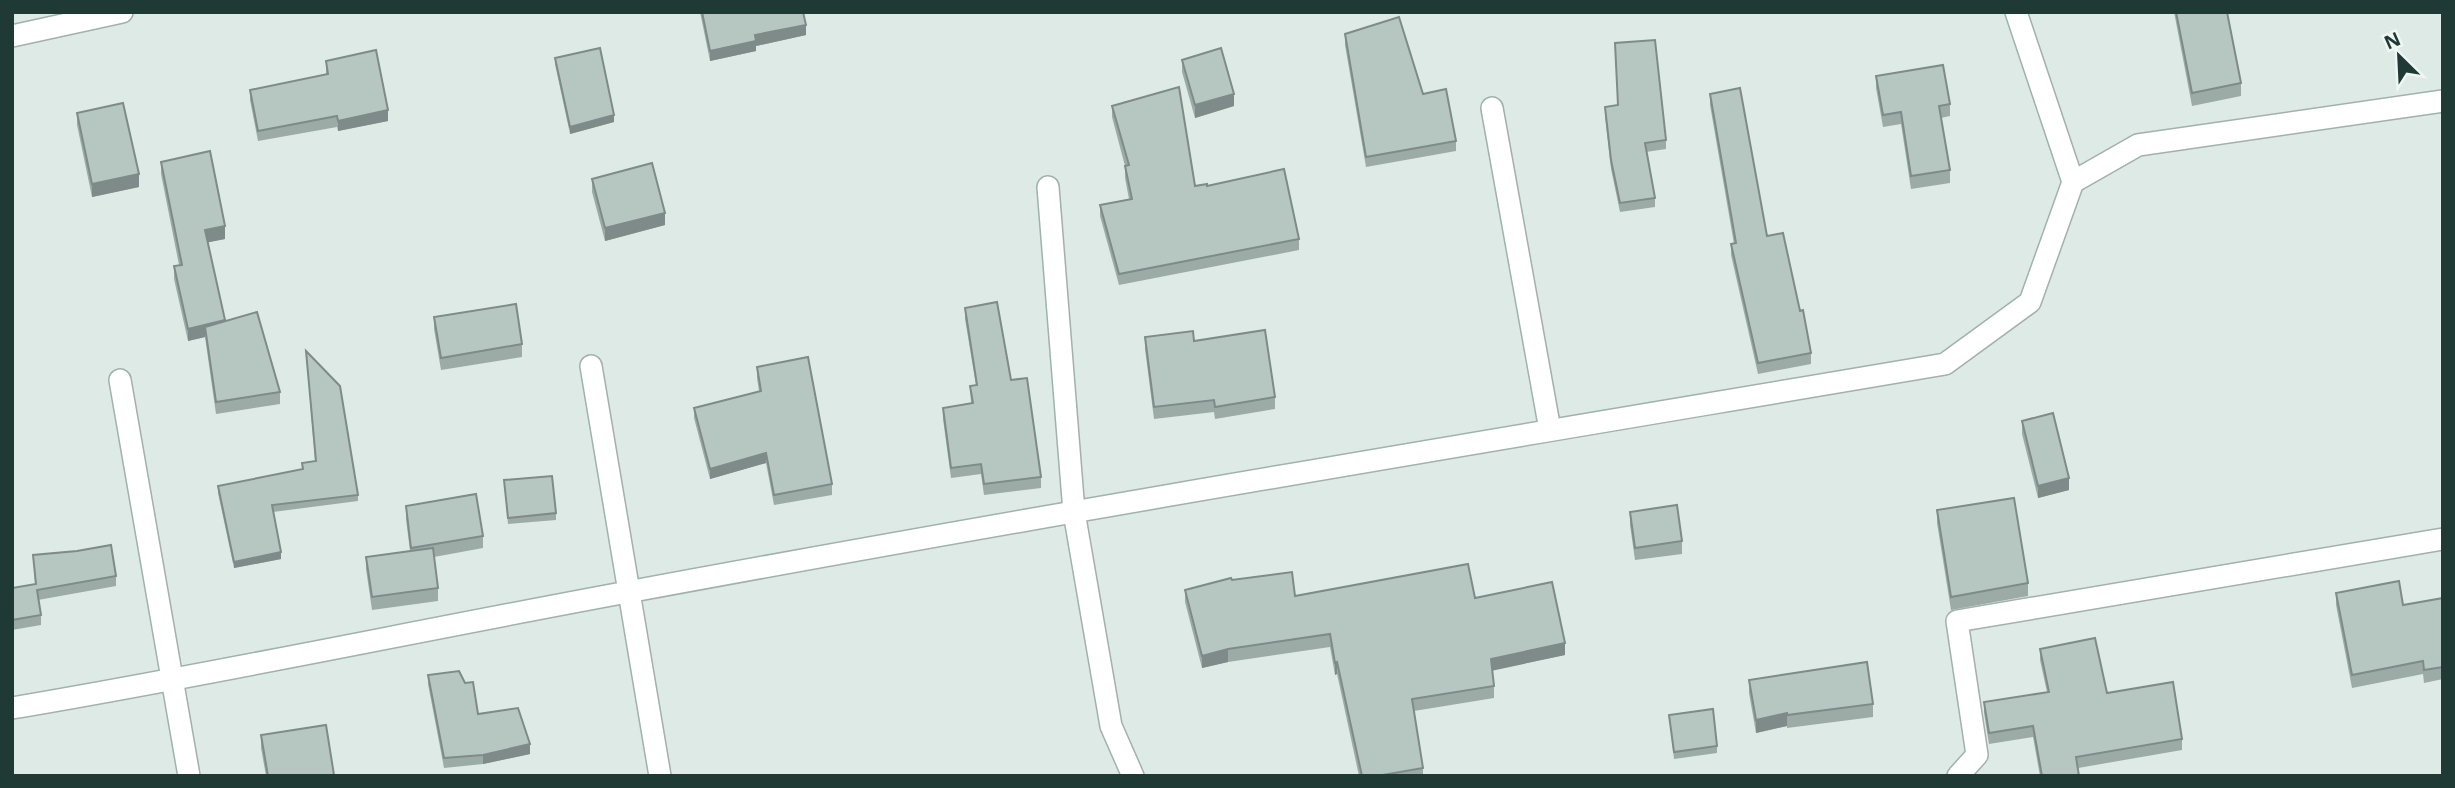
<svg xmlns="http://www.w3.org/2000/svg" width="2455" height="788" viewBox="0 0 2455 788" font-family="'Noto Sans',sans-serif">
<rect width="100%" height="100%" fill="#deeae5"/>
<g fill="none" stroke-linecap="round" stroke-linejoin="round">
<defs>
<path id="minor" d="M 2016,12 L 2073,182
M 12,36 L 122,12
M 1492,108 L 1550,430
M 1048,187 L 1074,512 L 1111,726 L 1133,776
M 591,366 L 660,776
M 120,380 L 189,776
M 12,708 C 220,673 426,629 633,591 C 1069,510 1507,438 1945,364 L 2030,302 L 2073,182 L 2138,145 L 2443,101
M 1958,776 L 1977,755 L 1957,621 L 2443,539"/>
</defs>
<!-- minor casing -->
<use href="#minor" stroke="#a1b1ac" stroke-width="24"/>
<!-- minor -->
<use href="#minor" stroke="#fff" stroke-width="21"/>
</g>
<!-- wall -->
<path fill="#9daba7" d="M 700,12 L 803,12 L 806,35 L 756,46 L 756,51 L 710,61 Z
M 2174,12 L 2227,12 L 2241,83 L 2241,96 L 2192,106 Z
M 1345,34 L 1423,94 L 1456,141 L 1456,151 L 1366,167 L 1345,45 Z
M 1615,52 L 1666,140 L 1666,149 L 1646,152 L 1655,198 L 1655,207 L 1620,212 L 1611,169 L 1605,116 L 1605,107 L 1618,105 Z
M 555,58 L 614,122 L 570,134 L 555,64 Z
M 1182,60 L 1234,106 L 1195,118 L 1182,72 Z
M 326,61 L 388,121 L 338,131 L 337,127 L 258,141 L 250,100 L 250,90 L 326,75 Z
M 1876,76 L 1950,104 L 1950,116 L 1941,118 L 1950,170 L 1950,183 L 1911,189 L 1901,124 L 1883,127 L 1876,88 Z
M 1710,94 L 1767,236 L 1800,311 L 1811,353 L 1811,364 L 1758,374 L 1731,255 L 1731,244 L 1734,244 L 1710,105 Z
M 1112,106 L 1195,186 L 1207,186 L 1299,239 L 1299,250 L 1119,285 L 1100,216 L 1100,205 L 1129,199 L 1125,178 L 1125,166 L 1112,117 Z
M 77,113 L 139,187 L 92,197 L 77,125 Z
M 161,162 L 225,239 L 208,242 L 225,321 L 280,392 L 280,404 L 216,414 L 205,337 L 188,341 L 174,279 L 174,266 L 179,265 L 161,174 Z
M 592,179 L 665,225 L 605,241 L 592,192 Z
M 965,308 L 1011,380 L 1041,477 L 1041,488 L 984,495 L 981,474 L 951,478 L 943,419 L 943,408 L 971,403 L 970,386 L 976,385 L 965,319 Z
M 434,317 L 522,344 L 522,357 L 441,370 L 434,329 Z
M 1145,337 L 1275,397 L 1275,409 L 1215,419 L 1214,412 L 1154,419 L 1145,349 Z
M 306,351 L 358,495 L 358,501 L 273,512 L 281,559 L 234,568 L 218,493 L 218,486 L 302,470 L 302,463 L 315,461 Z
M 757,367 L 832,484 L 832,495 L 774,505 L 766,463 L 710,479 L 694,418 L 694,408 L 759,391 L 757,378 Z
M 2022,421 L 2069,490 L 2038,498 L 2022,434 Z
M 504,480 L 556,513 L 556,520 L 508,524 Z
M 406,506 L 483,536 L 483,548 L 434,557 L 438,588 L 438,601 L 372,610 L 366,569 L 366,557 L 410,551 L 406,519 Z
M 1937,510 L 2028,583 L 2028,596 L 1951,610 L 1937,523 Z
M 1630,512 L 1682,541 L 1682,554 L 1635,560 L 1630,525 Z
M 33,555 L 116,576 L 116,586 L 38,600 L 41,615 L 41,625 L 12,630 L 12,588 L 35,584 Z
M 1232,580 L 1295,596 L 1475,598 L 1565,655 L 1492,670 L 1494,686 L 1494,698 L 1414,711 L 1423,768 L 1423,776 L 1359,776 L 1337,674 L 1335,675 L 1330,647 L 1228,662 L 1202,668 L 1185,602 L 1185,590 Z
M 2336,593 L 2403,605 L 2443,598 L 2443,679 L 2424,683 L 2423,674 L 2352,688 L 2336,605 Z
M 2040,649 L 2107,693 L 2182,739 L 2182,750 L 2078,768 L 2079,776 L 2040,776 L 2033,737 L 1989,744 L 1984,713 L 1984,702 L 2047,692 L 2040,660 Z
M 428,675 L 478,714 L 530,754 L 483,764 L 444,768 L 428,684 Z
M 1749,680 L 1873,704 L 1873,717 L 1787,728 L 1787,726 L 1756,733 L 1749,693 Z
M 1669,715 L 1717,746 L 1717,753 L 1674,759 Z
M 326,725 L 334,776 L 266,776 L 261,748 L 261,735 Z"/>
<!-- shaded-wall -->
<path fill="#7f8b88" d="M 806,25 L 806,35 L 756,46 L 756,51 L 710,61 L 710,51 L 755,35 Z
M 1234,94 L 1234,106 L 1195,118 L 1195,105 Z
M 388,110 L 388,121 L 338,131 L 338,121 Z
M 614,115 L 614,122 L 570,134 L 570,127 Z
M 139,174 L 139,187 L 92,197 L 92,184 Z
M 665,213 L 665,225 L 605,241 L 605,228 Z
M 225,226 L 225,239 L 205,243 L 205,230 Z
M 225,320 L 225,332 L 205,327 L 205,337 L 188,341 L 188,329 Z
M 766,453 L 766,463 L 710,479 L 710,469 Z
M 2069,478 L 2069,490 L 2038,498 L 2038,486 Z
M 281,552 L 281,559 L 234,568 L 234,562 Z
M 1565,643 L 1565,655 L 1491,671 L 1491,659 Z
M 1228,649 L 1228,662 L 1202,668 L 1202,656 Z
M 1337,662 L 1337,674 L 1335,675 L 1335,663 Z
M 1787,713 L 1787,726 L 1756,733 L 1756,720 Z
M 530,744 L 530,754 L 483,764 L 483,755 Z"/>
<!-- building -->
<path fill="#b6c7c2" stroke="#7f8b88" stroke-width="2" d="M 702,12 L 803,12 L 806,25 L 755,35 L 756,41 L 710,51 Z
M 2176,12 L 2227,12 L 2241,83 L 2192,93 Z
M 1399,17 L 1423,94 L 1446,89 L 1456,141 L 1366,157 L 1345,34 Z
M 1655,40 L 1666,140 L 1645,143 L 1655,198 L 1620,203 L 1611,160 L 1605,107 L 1618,105 L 1615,43 Z
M 600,48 L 614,115 L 570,127 L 555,58 Z
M 1221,48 L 1234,94 L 1195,105 L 1182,60 Z
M 376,50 L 388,110 L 338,121 L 337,116 L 258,131 L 250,90 L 328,74 L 326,61 Z
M 1943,65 L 1950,104 L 1939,106 L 1950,170 L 1911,176 L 1901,112 L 1883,115 L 1876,76 Z
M 1179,87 L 1195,186 L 1207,184 L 1207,186 L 1284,169 L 1299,239 L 1119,274 L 1100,205 L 1132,199 L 1125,166 L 1129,165 L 1112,106 Z
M 1740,88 L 1767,236 L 1783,233 L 1800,311 L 1803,310 L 1811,353 L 1758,363 L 1731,244 L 1736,243 L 1710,94 Z
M 123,103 L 139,174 L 92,184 L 77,113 Z
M 210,151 L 225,226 L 205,230 L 225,320 L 188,329 L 174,266 L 182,265 L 161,162 Z
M 652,163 L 665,213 L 605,228 L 592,179 Z
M 997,302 L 1011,380 L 1027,378 L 1041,477 L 984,484 L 981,464 L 951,468 L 943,408 L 973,403 L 970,386 L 977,385 L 965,308 Z
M 516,304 L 522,344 L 441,358 L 434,317 Z
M 257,312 L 280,392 L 216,402 L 205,327 Z
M 1265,330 L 1275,397 L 1215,407 L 1214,400 L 1154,407 L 1145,337 L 1193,331 L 1194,341 Z
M 306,351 L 340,386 L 358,495 L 272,505 L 281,552 L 234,562 L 218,486 L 303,469 L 302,463 L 316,461 Z
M 808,357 L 832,484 L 774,495 L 766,453 L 710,469 L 694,408 L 761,391 L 757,367 Z
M 2053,413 L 2069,478 L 2038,486 L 2022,421 Z
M 552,476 L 556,513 L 508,518 L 504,480 Z
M 476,494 L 483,536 L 411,548 L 406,506 Z
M 2014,498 L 2028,583 L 1951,597 L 1937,510 Z
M 1677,505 L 1682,541 L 1635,548 L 1630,512 Z
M 111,545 L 116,576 L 37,590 L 41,615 L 12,620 L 12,588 L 36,584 L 33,555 L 77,551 Z
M 433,548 L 438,588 L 372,597 L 366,557 Z
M 1468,564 L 1475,598 L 1552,582 L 1565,643 L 1491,659 L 1494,686 L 1412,699 L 1423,768 L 1377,776 L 1362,776 L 1337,662 L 1335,663 L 1330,634 L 1228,649 L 1202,656 L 1185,590 L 1231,578 L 1232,580 L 1292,572 L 1295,596 Z
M 2399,581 L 2403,605 L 2443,598 L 2443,667 L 2424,670 L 2423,661 L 2352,675 L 2336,593 Z
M 2095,638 L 2107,693 L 2173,682 L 2182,739 L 2076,757 L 2079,776 L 2042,776 L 2033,726 L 1989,733 L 1984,702 L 2049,692 L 2040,649 Z
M 1867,662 L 1873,704 L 1787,715 L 1787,713 L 1756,720 L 1749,680 Z
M 459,671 L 465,683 L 473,682 L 478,714 L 518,708 L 530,744 L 483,755 L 444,758 L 428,675 Z
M 1713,709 L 1717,746 L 1674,752 L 1669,715 Z
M 326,725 L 334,775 L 268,776 L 261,735 Z"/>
<!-- border -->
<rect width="2455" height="788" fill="none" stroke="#1f3934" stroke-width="28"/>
<!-- north arrow -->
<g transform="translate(2399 56) rotate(336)" stroke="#eef7f3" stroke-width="5" paint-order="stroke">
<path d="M0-5L12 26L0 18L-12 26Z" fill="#1f3934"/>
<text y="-10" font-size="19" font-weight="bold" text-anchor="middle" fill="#1f3934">N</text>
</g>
</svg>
